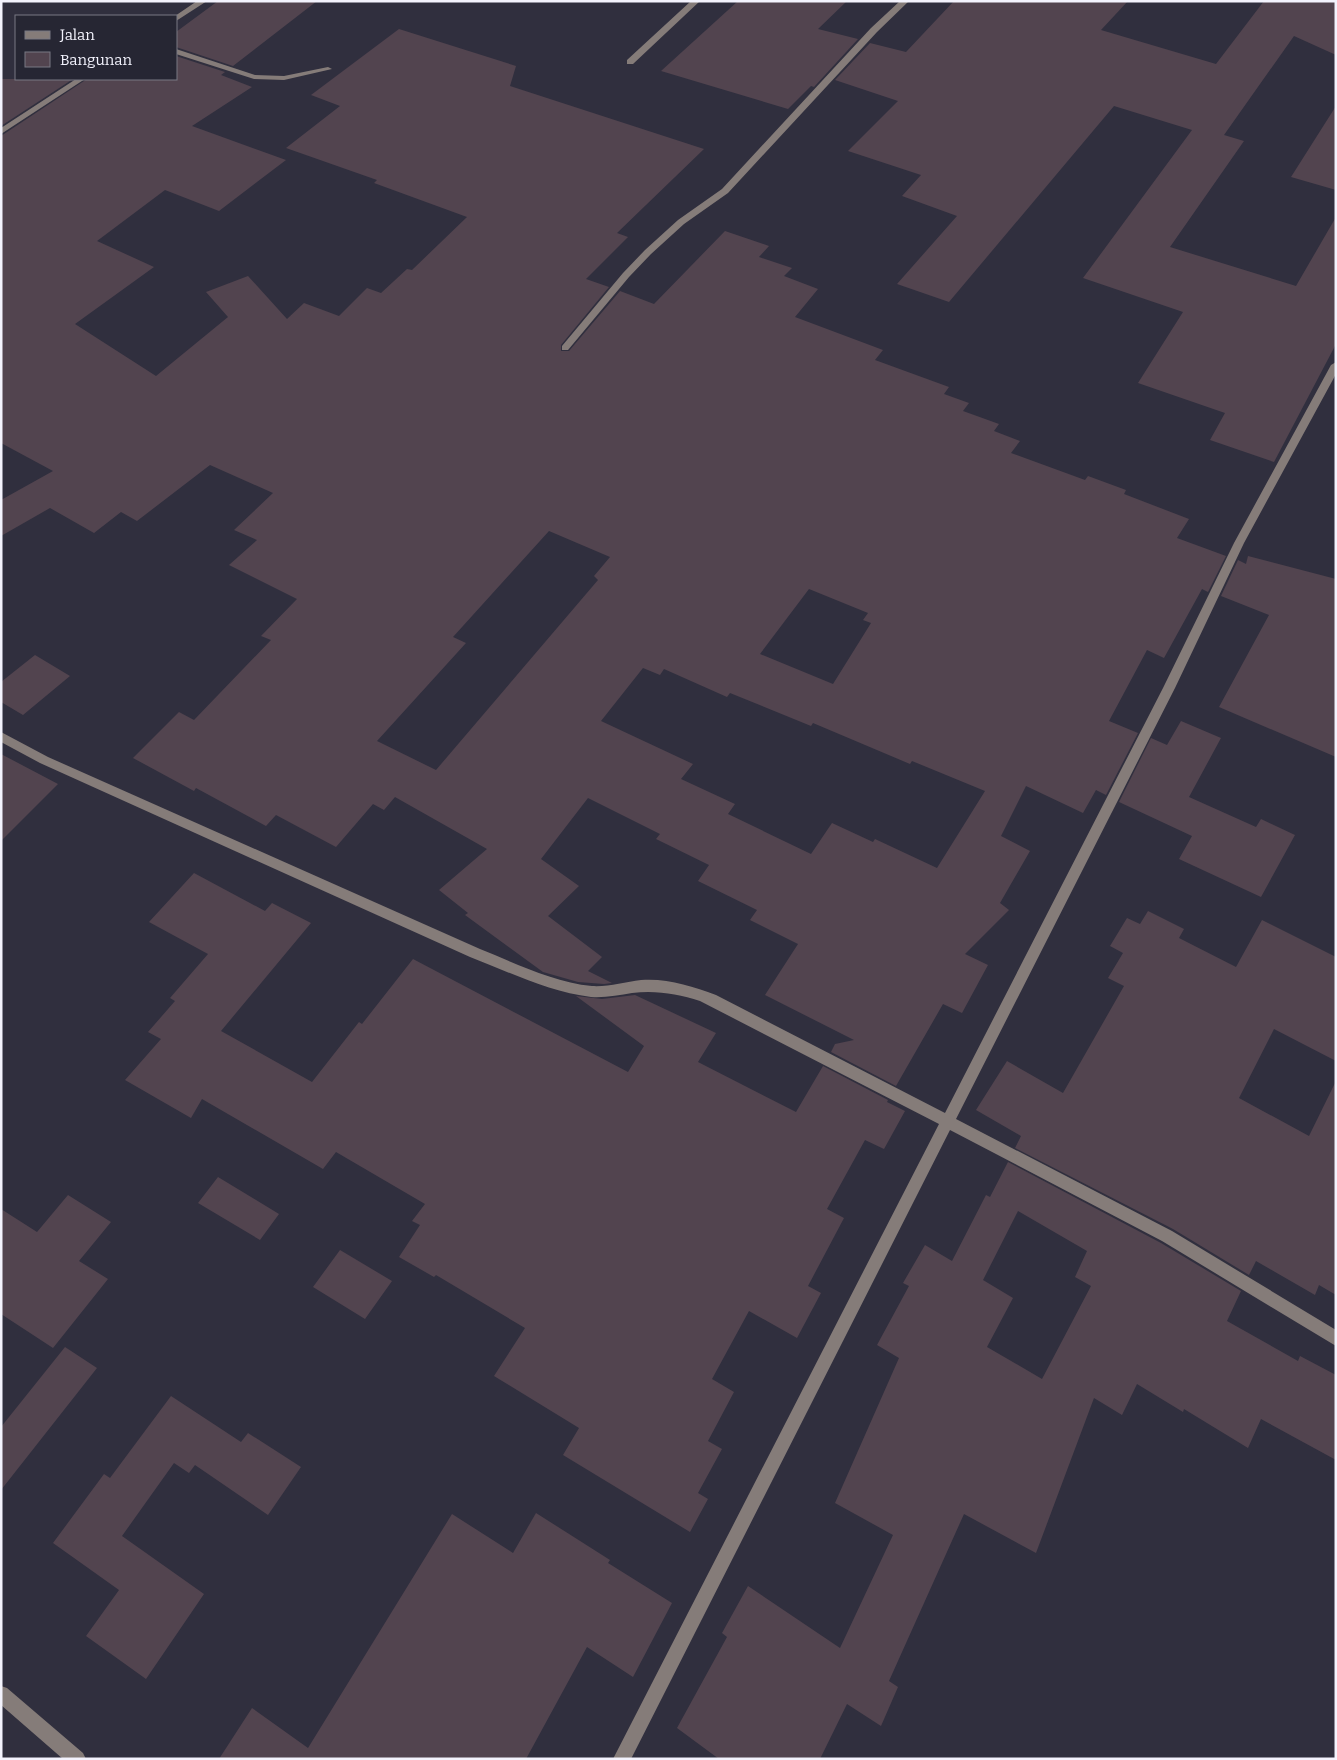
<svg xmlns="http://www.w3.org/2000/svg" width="1337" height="1760" viewBox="0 0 1337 1760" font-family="Bitter,serif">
<rect width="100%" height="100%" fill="#302f3e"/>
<!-- building -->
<path fill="#52444f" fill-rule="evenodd" d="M 218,1 L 317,1 L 233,66 L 176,47 L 176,32 Z
M 738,1 L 847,1 L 818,29 L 858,39 L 814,87 L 811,86 L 788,109 L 661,71 Z
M 954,1 L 1128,1 L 1101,30 L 1216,64 L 1264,1 L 1336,1 L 1336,55 L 1294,36 L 1224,135 L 1244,141 L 1170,247 L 1296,286 L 1336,217 L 1336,344 L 1274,462 L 1210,440 L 1225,413 L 1138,383 L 1183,312 L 1083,278 L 1192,130 L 1114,106 L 949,302 L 897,284 L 957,216 L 902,196 L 921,175 L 848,151 L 898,101 L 835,80 L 870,43 L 906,52 Z
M 399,29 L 516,66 L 510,86 L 704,149 L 617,233 L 628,237 L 586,279 L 609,287 L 561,345 L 561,351 L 569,351 L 620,291 L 654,304 L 725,231 L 769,246 L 759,257 L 792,268 L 784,276 L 818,289 L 795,317 L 883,350 L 875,360 L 949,387 L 944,394 L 969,403 L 963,411 L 999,424 L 994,431 L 1020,441 L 1011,453 L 1085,480 L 1088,476 L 1126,490 L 1124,494 L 1189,519 L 1177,538 L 1226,556 L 1208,592 L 1202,589 L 1164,658 L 1147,650 L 1109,721 L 1138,733 L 1106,795 L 1096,790 L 1083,813 L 1026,786 L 1001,836 L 1030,851 L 1000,903 L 1009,910 L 965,954 L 988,965 L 962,1013 L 943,1004 L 896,1086 L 831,1052 L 835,1044 L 854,1040 L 765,995 L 798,944 L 750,920 L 757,910 L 698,881 L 709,865 L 656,839 L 660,834 L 588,798 L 541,859 L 579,886 L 548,916 L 602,957 L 588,971 L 612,983 L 604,984 L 578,982 L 543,972 L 465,915 L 468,913 L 439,890 L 487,849 L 395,797 L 384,810 L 373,804 L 336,847 L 276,815 L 266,826 L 196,788 L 194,791 L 133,758 L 179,712 L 194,720 L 271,640 L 261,636 L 297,599 L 229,565 L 257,540 L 234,530 L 273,493 L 210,465 L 137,521 L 121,512 L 94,533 L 50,508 L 1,536 L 1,500 L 53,471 L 1,443 L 1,136 L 87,79 L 176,79 L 176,56 L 225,72 L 221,75 L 252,87 L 192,126 L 286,160 L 219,211 L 165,190 L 97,241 L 154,267 L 75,324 L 156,376 L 228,317 L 206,292 L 248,276 L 287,319 L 304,303 L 339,316 L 367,288 L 381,293 L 407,269 L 412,270 L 467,217 L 374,183 L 377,180 L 286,148 L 340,106 L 311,95 ZM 549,531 L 610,557 L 594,576 L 598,580 L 436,770 L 377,741 L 466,643 L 453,637 ZM 809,589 L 868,613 L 863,620 L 871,623 L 833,684 L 760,654 ZM 643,668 L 660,675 L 664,669 L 727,697 L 730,693 L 811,726 L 813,723 L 910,764 L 912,761 L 985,791 L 937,868 L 875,839 L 873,842 L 832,823 L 811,854 L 728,814 L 735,804 L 681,779 L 693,764 L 601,721 Z
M 1,79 L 73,79 L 1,126 Z
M 1336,106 L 1336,190 L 1291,177 Z
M 1248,556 L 1336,579 L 1336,757 L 1219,707 L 1269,615 L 1221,596 L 1238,560 L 1246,564 Z
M 35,655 L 70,676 L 23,715 L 1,702 L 1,682 Z
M 1181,721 L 1221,738 L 1189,797 L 1256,827 L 1261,819 L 1295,835 L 1261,897 L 1179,859 L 1192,836 L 1119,802 L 1151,738 L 1167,745 Z
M 1,754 L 58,784 L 1,841 Z
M 194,873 L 265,911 L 272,903 L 311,923 L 221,1031 L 312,1082 L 359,1022 L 362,1024 L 413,959 L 628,1072 L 644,1046 L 576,996 L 602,999 L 635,995 L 716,1033 L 698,1062 L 796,1112 L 823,1066 L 888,1100 L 887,1102 L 905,1111 L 884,1149 L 865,1140 L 827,1209 L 844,1218 L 808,1286 L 821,1293 L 797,1338 L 749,1311 L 712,1379 L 734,1392 L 708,1441 L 722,1449 L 698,1493 L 708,1499 L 690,1532 L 563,1455 L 579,1428 L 494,1376 L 525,1328 L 436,1275 L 434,1277 L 399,1257 L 420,1225 L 412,1221 L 425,1204 L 336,1152 L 323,1169 L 202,1099 L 191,1118 L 125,1080 L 161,1039 L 148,1032 L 175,1001 L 170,998 L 208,954 L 149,922 Z
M 1148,911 L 1184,929 L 1179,938 L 1236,967 L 1262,920 L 1336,957 L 1336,1061 L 1274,1029 L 1239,1098 L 1309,1136 L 1336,1081 L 1336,1295 L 1319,1285 L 1315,1295 L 1256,1261 L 1249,1275 L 1173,1229 L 1015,1148 L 1021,1136 L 976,1110 L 1007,1061 L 1063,1093 L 1124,986 L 1108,978 L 1123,953 L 1110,946 L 1127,918 L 1140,924 Z
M 1008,1162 L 1161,1243 L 1241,1291 L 1227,1321 L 1298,1361 L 1300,1356 L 1336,1375 L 1336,1460 L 1261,1419 L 1248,1448 L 1184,1409 L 1183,1412 L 1137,1384 L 1122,1415 L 1094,1398 L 1036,1553 L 964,1514 L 889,1681 L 898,1687 L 881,1726 L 847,1704 L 820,1759 L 719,1759 L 677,1728 L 727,1637 L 722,1633 L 748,1586 L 840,1648 L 893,1535 L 835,1503 L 899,1358 L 877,1345 L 909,1286 L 903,1283 L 925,1245 L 952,1261 L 986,1195 L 990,1197 ZM 1018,1211 L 1087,1251 L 1075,1277 L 1091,1286 L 1042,1379 L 987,1347 L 1013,1298 L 983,1280 Z
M 218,1177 L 279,1214 L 260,1240 L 198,1203 Z
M 68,1195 L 111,1222 L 79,1261 L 108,1279 L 53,1348 L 1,1314 L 1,1209 L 37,1232 Z
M 340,1250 L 392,1281 L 365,1319 L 313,1287 Z
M 65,1347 L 97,1368 L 1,1490 L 1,1427 Z
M 171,1396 L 241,1442 L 248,1433 L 301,1467 L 268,1515 L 195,1465 L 189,1473 L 174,1463 L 122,1536 L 204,1594 L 146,1679 L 86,1636 L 119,1590 L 53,1543 L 104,1474 L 110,1478 Z
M 536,1513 L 610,1560 L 608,1563 L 672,1603 L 633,1677 L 587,1647 L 526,1759 L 219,1759 L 252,1708 L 308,1748 L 452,1514 L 513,1553 Z"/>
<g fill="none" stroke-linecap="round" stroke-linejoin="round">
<!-- minor -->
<path fill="#857c79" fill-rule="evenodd" d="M 197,1 L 207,1 L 176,21 L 175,16 Z
M 691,1 L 700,1 L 633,64 L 627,64 L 627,60 Z
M 900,1 L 909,1 L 877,32 L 728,193 L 684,224 L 651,254 L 629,277 L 568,350 L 562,350 L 562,346 L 623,273 L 645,250 L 678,220 L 722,189 L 871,28 Z
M 176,49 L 255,75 L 284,76 L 328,67 L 332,69 L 284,80 L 254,79 L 176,54 Z
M 76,79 L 85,79 L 1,134 L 1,128 Z
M 1336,362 L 1336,374 L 1244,543 L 1175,688 L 956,1119 L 1172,1231 L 1336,1330 L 1336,1346 L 1162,1241 L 950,1130 L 631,1759 L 613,1759 L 939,1124 L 700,1001 C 678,994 656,990 632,993 C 619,995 605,998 591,997 C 549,992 509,972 470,957 L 40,763 L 1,742 L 1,732 L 48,757 L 480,949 C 515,963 553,982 592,986 C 608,987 625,982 641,980 C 667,978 692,986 716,995 L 945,1113 L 1163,688 L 1234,543 L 1331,365 Z
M 1,1686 L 7,1688 L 83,1753 L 86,1759 L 63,1759 L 1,1705 Z"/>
</g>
<!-- border -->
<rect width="1337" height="1760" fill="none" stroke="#f3f3fd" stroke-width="5"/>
<!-- legend -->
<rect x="15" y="15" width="162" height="65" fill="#262633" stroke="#787884"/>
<rect x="25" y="31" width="25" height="8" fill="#857c79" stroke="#787884"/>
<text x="60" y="40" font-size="15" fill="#f3f3fd">Jalan</text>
<rect x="25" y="52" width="25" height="15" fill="#52444f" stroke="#787884"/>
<text x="60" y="65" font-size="15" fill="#f3f3fd">Bangunan</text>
</svg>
